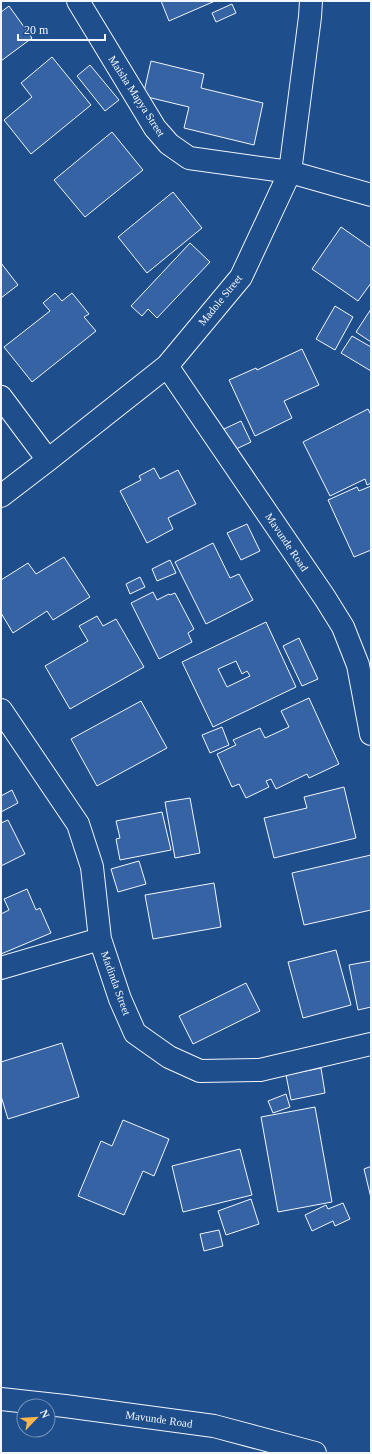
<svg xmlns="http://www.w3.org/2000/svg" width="372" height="1454" viewBox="0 0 372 1454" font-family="'Times New Roman',serif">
<rect width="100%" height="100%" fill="#1f4e8c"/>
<!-- building -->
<path fill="#3563a3" stroke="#f2f6ff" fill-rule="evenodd" d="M 161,1 L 215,1 L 169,21 Z
M 232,4 L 236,13 L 216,22 L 212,13 Z
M 9,6 L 32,38 L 1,61 L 1,12 Z
M 52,57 L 91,105 L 31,154 L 4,120 L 32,97 L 21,83 Z
M 151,61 L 204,74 L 201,88 L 263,103 L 254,145 L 184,128 L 189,107 L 143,96 Z
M 90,65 L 119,100 L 105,111 L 77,76 Z
M 112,132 L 143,170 L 85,217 L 54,180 Z
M 173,192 L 202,228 L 147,273 L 118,237 Z
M 341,227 L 371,248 L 371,283 L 358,301 L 312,269 Z
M 190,243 L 210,262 L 157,318 L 148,309 L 142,316 L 131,306 Z
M 1,263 L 18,285 L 1,298 Z
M 55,293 L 62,301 L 72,293 L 89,314 L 84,317 L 96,331 L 32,382 L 4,347 L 50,311 L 43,303 Z
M 335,306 L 353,317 L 335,350 L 316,339 Z
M 371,309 L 371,342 L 356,332 Z
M 352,336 L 371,347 L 371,371 L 341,353 Z
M 302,349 L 319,385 L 284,401 L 292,418 L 255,436 L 229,380 L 256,368 L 257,370 Z
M 368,409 L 371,415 L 371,483 L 367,485 L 365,479 L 330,496 L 303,442 Z
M 241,421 L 251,442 L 234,450 L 224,429 Z
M 154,468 L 160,479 L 178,470 L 196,504 L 168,518 L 173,529 L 147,543 L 120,491 L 141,480 L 139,476 Z
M 371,486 L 371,550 L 354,557 L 328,500 L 357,487 L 359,491 Z
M 247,524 L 260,551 L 241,560 L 227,533 Z
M 213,543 L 230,578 L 239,574 L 253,600 L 206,624 L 175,562 Z
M 64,557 L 90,597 L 53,620 L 47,611 L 13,633 L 1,613 L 1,580 L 28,563 L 36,574 Z
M 170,560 L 176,573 L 157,581 L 152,569 Z
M 140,577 L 145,587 L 130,594 L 126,584 Z
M 153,592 L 157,600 L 169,594 L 170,595 L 175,593 L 194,629 L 188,633 L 192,642 L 159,659 L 131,603 Z
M 97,616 L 103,626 L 116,619 L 144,667 L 70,709 L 45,666 L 88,641 L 79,626 Z
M 266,622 L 296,687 L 213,727 L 182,662 ZM 236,661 L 242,674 L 247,671 L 250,676 L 227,687 L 218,669 Z
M 299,638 L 318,679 L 302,686 L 283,646 Z
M 309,698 L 339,764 L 309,778 L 307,774 L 276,789 L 271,779 L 266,781 L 269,787 L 246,798 L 239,784 L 232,787 L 217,754 L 236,745 L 233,740 L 260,728 L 265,738 L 289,727 L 281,711 Z
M 141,701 L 167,748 L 97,786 L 71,739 Z
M 222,727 L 229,745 L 210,753 L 202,735 Z
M 344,787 L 356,838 L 274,858 L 264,818 L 307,808 L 304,797 Z
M 12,790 L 18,803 L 1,812 L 1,796 Z
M 190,798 L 200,853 L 175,858 L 165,802 Z
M 162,812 L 171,850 L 120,860 L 116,839 L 120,838 L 116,821 Z
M 8,820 L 25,854 L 1,866 L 1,823 Z
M 371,855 L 371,910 L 304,925 L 292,873 Z
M 139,861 L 146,884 L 118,892 L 111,869 Z
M 214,883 L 221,927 L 153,939 L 145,895 Z
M 27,889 L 36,910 L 40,908 L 51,933 L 1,954 L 1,914 L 9,910 L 4,899 Z
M 336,950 L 351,1005 L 303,1018 L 288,962 Z
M 371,961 L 371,1007 L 358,1010 L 349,965 Z
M 246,983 L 260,1011 L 193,1044 L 179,1016 Z
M 62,1043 L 79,1097 L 8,1119 L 1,1096 L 1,1062 Z
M 321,1068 L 325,1093 L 291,1100 L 286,1075 Z
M 286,1094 L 290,1107 L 273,1113 L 268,1101 Z
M 315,1107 L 332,1202 L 278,1212 L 261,1117 Z
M 123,1120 L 169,1139 L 154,1176 L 143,1171 L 124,1215 L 78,1196 L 101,1141 L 112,1146 Z
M 240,1149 L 252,1195 L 183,1212 L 172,1166 Z
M 369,1167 L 371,1167 L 371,1198 L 364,1169 Z
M 251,1199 L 259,1224 L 226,1235 L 218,1211 Z
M 343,1203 L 350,1219 L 335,1226 L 333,1221 L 312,1231 L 305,1215 L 326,1205 L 328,1209 Z
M 219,1230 L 223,1246 L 204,1251 L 200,1234 Z"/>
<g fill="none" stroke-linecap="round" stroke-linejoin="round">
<defs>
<path id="minor" d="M 78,1 L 155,128 L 169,144 L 189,158 L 290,172 L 371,195
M 167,366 L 325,598 L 343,627 L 358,665 L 371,734
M 1,397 L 48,460
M 1,496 L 48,460 L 167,366 L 241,277 L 290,172 L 310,17 L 311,1
M 1,710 L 78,824 L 92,867 L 100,939 L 120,999 L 135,1033 L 169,1057 L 200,1071 L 260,1070 L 371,1044
M 1,968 L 100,939
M 1,1399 L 65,1406 L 214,1426 L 315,1453"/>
</defs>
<!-- minor casing -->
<use href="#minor" stroke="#f2f6ff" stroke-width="24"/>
<!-- minor -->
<use href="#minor" stroke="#1f4e8c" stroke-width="22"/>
</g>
<g text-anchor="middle" stroke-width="3" stroke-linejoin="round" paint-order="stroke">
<!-- street labels -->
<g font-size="11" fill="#f2f6ff" stroke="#1f4e8c">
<text transform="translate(137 96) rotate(57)" y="4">Maisha Mapya Street</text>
<text transform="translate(220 300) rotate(-51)" y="4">Madole Street</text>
<text transform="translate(287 542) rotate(56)" y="4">Mavunde Road</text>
<text transform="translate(116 983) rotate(70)" y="4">Madinda Street</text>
<text transform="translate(159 1419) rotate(8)" y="4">Mavunde Road</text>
</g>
</g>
<!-- border -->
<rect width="372" height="1454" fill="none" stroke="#f2f6ff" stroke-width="4"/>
<!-- north arrow -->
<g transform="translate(36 1418) rotate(65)"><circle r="19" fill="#1f4e8c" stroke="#7391ba"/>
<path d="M0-3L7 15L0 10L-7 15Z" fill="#ffb74d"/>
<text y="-6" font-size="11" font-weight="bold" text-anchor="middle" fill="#f2f6ff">N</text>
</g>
<!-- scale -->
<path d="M18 34v6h87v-6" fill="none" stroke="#f2f6ff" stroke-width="2"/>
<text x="24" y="34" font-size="12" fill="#f2f6ff" stroke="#1f4e8c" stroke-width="3" paint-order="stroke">20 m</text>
</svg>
